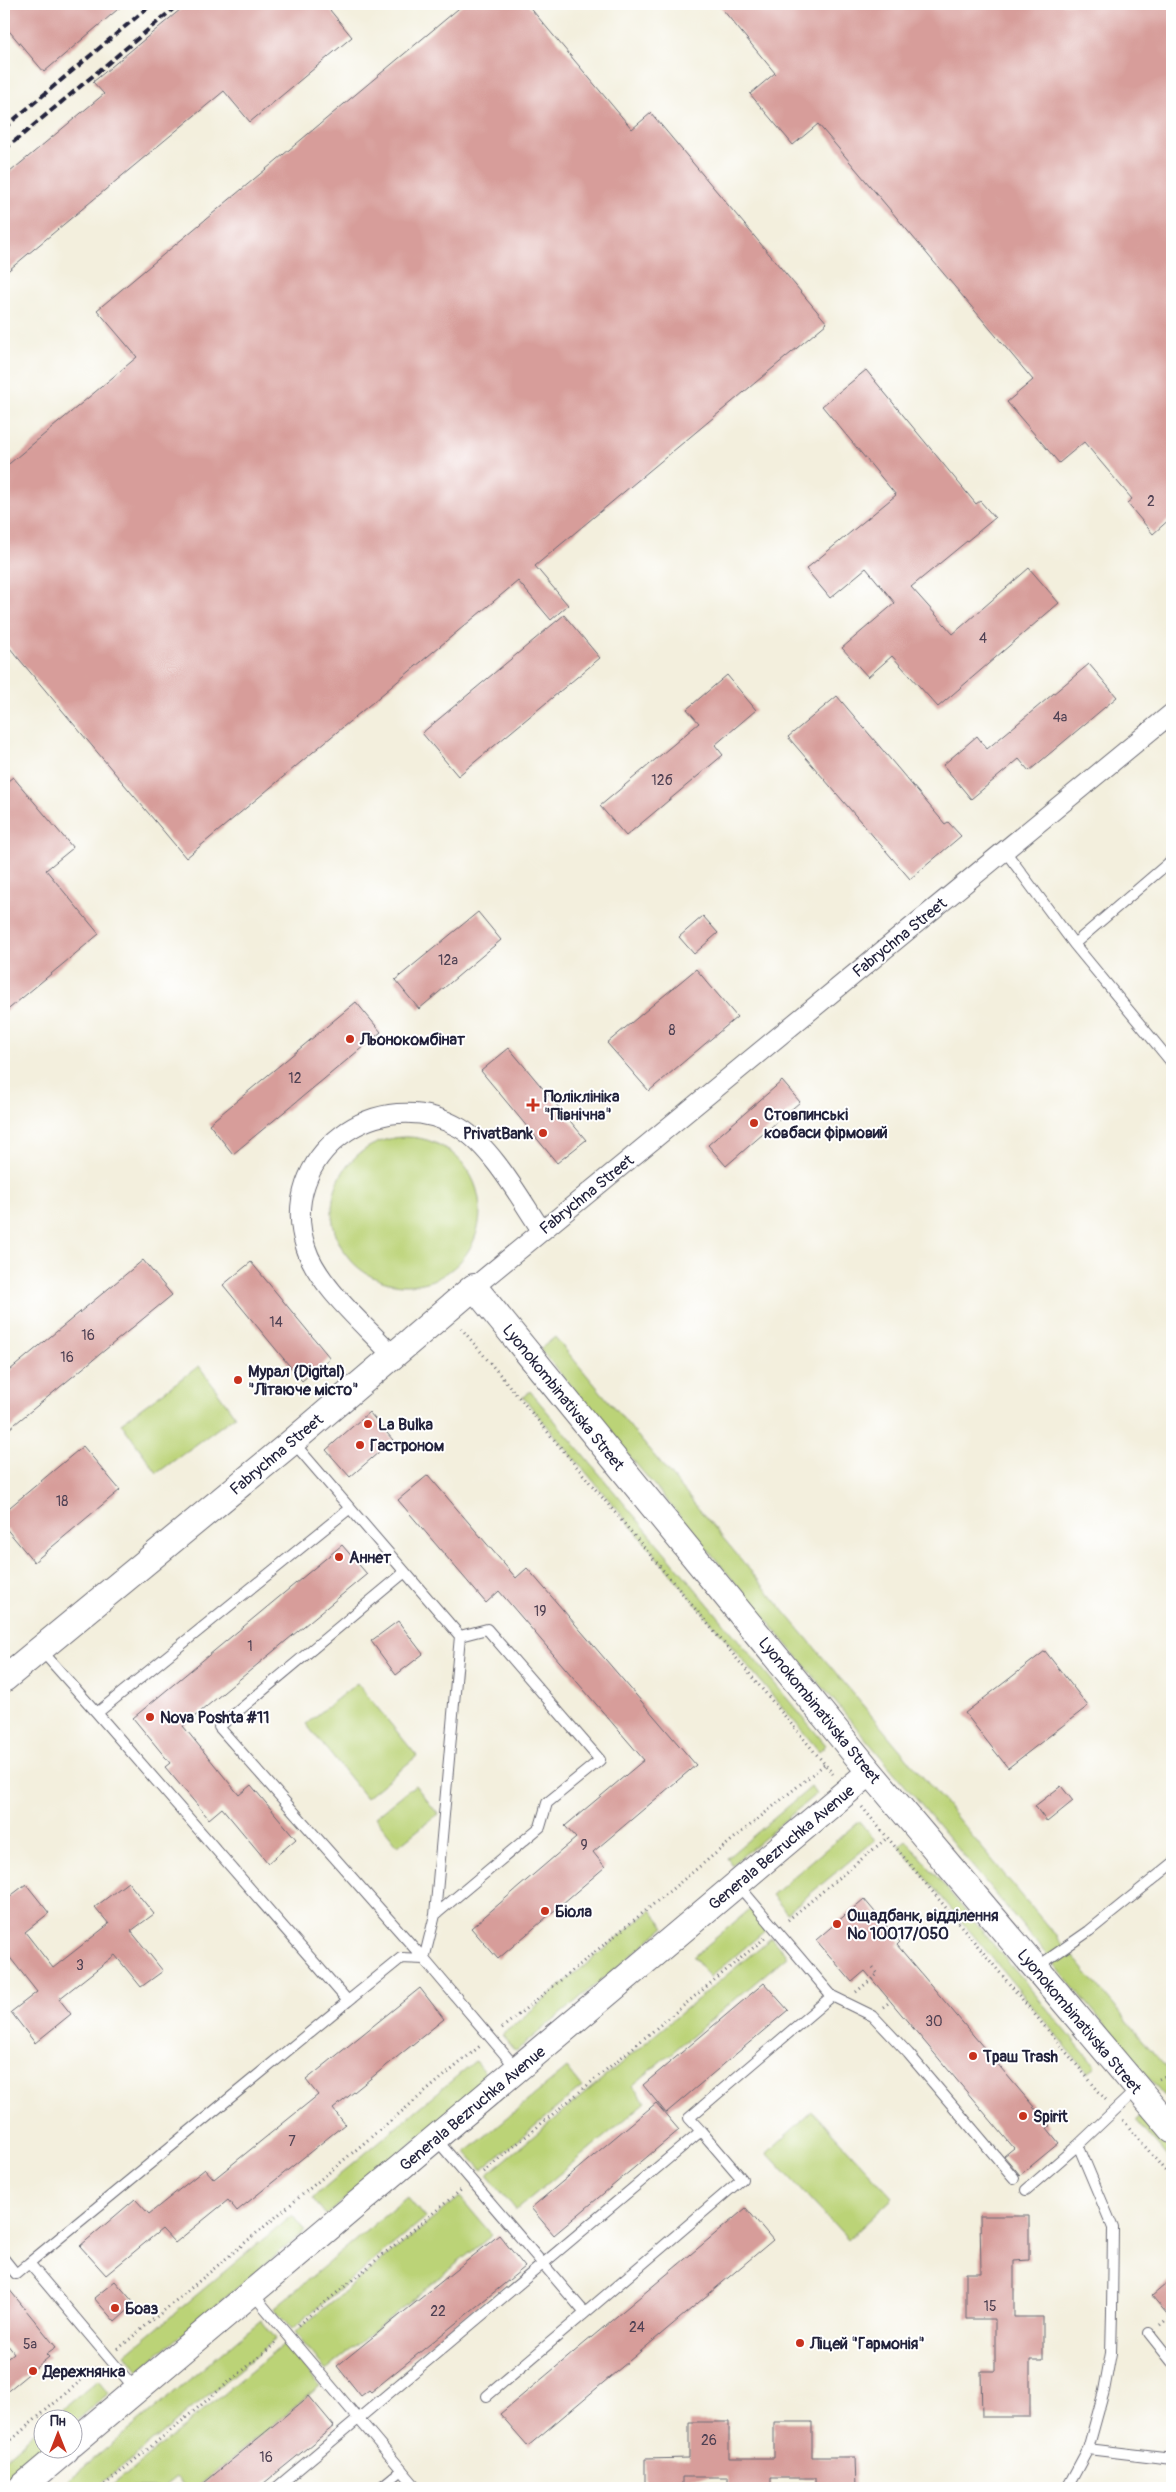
<svg xmlns="http://www.w3.org/2000/svg" width="1176" height="2492" viewBox="0 0 1176 2492" font-family="Pangolin,sans-serif">
<rect width="100%" height="100%" fill="#fff"/>
<filter id="ink" filterUnits="userSpaceOnUse"><feTurbulence type="fractalNoise" baseFrequency=".02" numOctaves="2"/><feDisplacementMap in="SourceGraphic" scale="10" xChannelSelector="R" yChannelSelector="G"/><feConvolveMatrix kernelMatrix="1 2 1 2 8 2 1 2 1" color-interpolation-filters="sRGB"/></filter>
<filter id="wash" filterUnits="userSpaceOnUse"><feTurbulence type="fractalNoise" baseFrequency=".0096" numOctaves="4" result="noise"/><feDisplacementMap in="SourceGraphic" scale="20" xChannelSelector="R" yChannelSelector="G"/><feGaussianBlur stdDeviation="1.12" result="paint"/><feColorMatrix in="noise" values="0 0 0 0 0 0 0 0 0 0 0 0 0 0 0 0 0 1.4 0 .05"/><feComposite in="paint" operator="in"/></filter>
<g filter="url(#wash)">
<rect width="100%" height="100%" fill="#f3efdd"/>
<!-- green -->
<path fill="#bbd377" stroke="#6e7a59" d="M332 1211a74 74 0 1 1 148 0a74 74 0 1 1-148 0Z
M 555,1337 L 1172,2075 L 1172,2105 L 540,1349 Z
M 199,1366 L 235,1416 L 157,1473 L 121,1423 Z
M 530,1391 L 826,1745 L 819,1751 L 523,1397 Z
M 357,1683 L 417,1756 L 366,1798 L 306,1724 Z
M 415,1785 L 438,1814 L 398,1846 L 375,1817 Z
M 811,1787 L 816,1794 L 732,1865 L 727,1858 Z
M 859,1821 L 875,1840 L 787,1913 L 772,1895 Z
M 906,1840 L 1095,2066 L 1087,2072 L 899,1846 Z
M 750,1909 L 767,1929 L 710,1977 L 693,1957 Z
M 651,1910 L 665,1927 L 516,2051 L 502,2035 Z
M 771,1938 L 787,1956 L 632,2086 L 646,2102 L 516,2210 L 487,2175 Z
M 475,2061 L 489,2078 L 326,2215 L 312,2198 Z
M 567,2068 L 582,2087 L 482,2170 L 466,2152 Z
M 812,2111 L 893,2198 L 848,2240 L 767,2153 Z
M 1147,2111 L 1172,2143 L 1172,2163 L 1136,2120 Z
M 407,2197 L 425,2218 L 292,2329 L 274,2308 Z
M 460,2197 L 492,2235 L 326,2370 L 295,2332 Z
M 292,2215 L 305,2231 L 139,2370 L 125,2355 Z
M 261,2320 L 276,2339 L 96,2488 L 59,2488 Z
M 284,2344 L 320,2386 L 196,2488 L 186,2488 L 176,2477 L 162,2488 L 109,2488 Z
M 98,2380 L 109,2393 L 73,2424 L 72,2420 L 51,2419 Z
M 42,2426 L 42,2449 L 4,2481 L 4,2459 Z"/>
<g id="blocks">
<!-- building -->
<path fill="#d79d9a" d="M 4,4 L 124,4 L 44,72 L 4,25 Z
M 187,4 L 325,4 L 352,37 L 250,122 L 224,91 L 4,274 L 4,177 L 104,94 L 93,82 Z
M 464,4 L 527,4 L 632,129 L 651,113 L 827,323 L 535,566 L 568,605 L 551,620 L 518,581 L 186,858 L 4,641 L 4,468 L 137,357 L 97,310 Z
M 718,4 L 1172,4 L 1172,517 L 1153,534 L 1127,503 L 1132,499 L 1084,442 L 1059,463 L 1007,402 L 1033,380 L 818,124 L 793,145 L 750,94 L 775,73 Z
M 866,370 L 976,504 L 980,501 L 995,518 L 911,587 L 953,634 L 1029,568 L 1059,603 L 938,707 L 892,656 L 868,677 L 842,648 L 895,603 L 866,568 L 830,598 L 806,569 L 896,495 L 822,406 Z
M 564,615 L 600,658 L 458,776 L 422,733 Z
M 1089,664 L 1117,697 L 1029,771 L 1019,759 L 971,799 L 943,765 L 977,736 L 987,749 Z
M 727,675 L 756,710 L 715,745 L 723,755 L 626,836 L 600,806 L 699,723 L 687,709 Z
M 837,696 L 945,824 L 948,822 L 961,836 L 910,879 L 788,737 Z
M 13,777 L 73,848 L 46,870 L 99,934 L 4,1013 L 4,784 Z
M 478,912 L 501,940 L 419,1009 L 395,980 Z
M 703,916 L 718,933 L 694,954 L 679,937 Z
M 696,969 L 737,1017 L 649,1091 L 607,1043 Z
M 356,1002 L 381,1032 L 233,1154 L 209,1124 Z
M 509,1048 L 586,1140 L 557,1163 L 481,1071 Z
M 782,1081 L 800,1102 L 726,1166 L 708,1145 Z
M 143,1260 L 172,1295 L 4,1433 L 4,1375 Z
M 251,1262 L 330,1358 L 302,1381 L 223,1285 Z
M 369,1412 L 393,1440 L 350,1477 L 326,1450 Z
M 83,1446 L 120,1490 L 34,1562 L 4,1526 L 4,1512 Z
M 428,1475 L 516,1578 L 527,1568 L 696,1765 L 593,1852 L 605,1867 L 498,1959 L 471,1928 L 576,1838 L 565,1826 L 644,1760 L 499,1591 L 486,1603 L 398,1500 Z
M 342,1545 L 367,1574 L 183,1726 L 239,1795 L 251,1785 L 296,1839 L 268,1863 L 222,1808 L 209,1819 L 165,1767 L 170,1763 L 133,1718 Z
M 398,1621 L 423,1654 L 396,1675 L 371,1641 Z
M 1045,1651 L 1088,1706 L 1008,1768 L 965,1713 Z
M 1061,1786 L 1073,1801 L 1047,1822 L 1035,1806 Z
M 128,1882 L 154,1914 L 131,1931 L 163,1971 L 141,1987 L 115,1955 L 59,1999 L 71,2014 L 35,2043 L 11,2012 L 37,1992 L 4,1950 L 4,1901 L 26,1884 L 49,1913 L 25,1932 L 53,1968 L 109,1924 L 95,1907 Z
M 864,1899 L 900,1942 L 897,1945 L 1050,2126 L 1047,2128 L 1059,2143 L 1020,2175 L 1004,2156 L 1014,2148 L 865,1971 L 852,1982 L 816,1940 Z
M 764,1983 L 788,2010 L 666,2113 L 643,2085 Z
M 420,1988 L 444,2019 L 333,2109 L 345,2124 L 237,2211 L 228,2200 L 175,2243 L 162,2229 L 106,2275 L 80,2246 L 135,2199 L 149,2214 L 205,2169 L 214,2179 L 318,2095 L 306,2080 Z
M 656,2103 L 679,2130 L 554,2235 L 531,2208 Z
M 746,2208 L 773,2240 L 528,2446 L 500,2414 Z
M 980,2216 L 1029,2216 L 1029,2260 L 1014,2261 L 1014,2317 L 1043,2317 L 1043,2360 L 1030,2360 L 1030,2417 L 982,2417 L 981,2371 L 995,2371 L 995,2319 L 966,2319 L 966,2273 L 981,2273 Z
M 499,2235 L 525,2267 L 371,2392 L 369,2390 L 361,2396 L 337,2366 Z
M 1172,2279 L 1172,2320 L 1152,2296 Z
M 115,2281 L 135,2304 L 115,2322 L 94,2298 Z
M 4,2283 L 56,2347 L 46,2354 L 49,2357 L 4,2394 L 4,2361 L 14,2353 L 4,2340 Z
M 309,2396 L 334,2426 L 258,2488 L 198,2488 Z
M 689,2422 L 729,2422 L 729,2458 L 774,2458 L 774,2422 L 812,2422 L 812,2457 L 855,2457 L 856,2488 L 815,2488 L 815,2478 L 771,2478 L 771,2488 L 728,2488 L 728,2477 L 682,2477 L 682,2488 L 645,2488 L 645,2459 L 689,2458 Z"/>
</g>
</g>
<g filter="url(#ink)">
<use href="#blocks" fill-opacity="0" stroke="#6b6a74" stroke-width="1"/>
<g fill="none" stroke-linecap="round" stroke-linejoin="round">
<defs>
<path id="lane" d="M 1005,851 L 1074,944
M 1172,860 L 1074,944 L 1172,1063
M 293,1442 L 460,1636 L 435,1915 L 424,1959 L 517,2069
M 41,1650 L 97,1713 L 350,1508
M 97,1713 L 348,2001 L 401,1958 L 424,1959 L 219,1727 L 405,1572
M 435,1915 L 540,1827 L 547,1803 L 600,1760 L 487,1629 L 460,1636
M 1037,1967 L 1089,1931 L 1172,1864
M 832,1996 L 873,2016 L 908,2053 L 1014,2178
M 436,2139 L 585,2313 L 742,2179 L 701,2131
M 1026,2190 L 1078,2145
M 4,2259 L 16,2274 L 29,2263
M 253,2294 L 417,2488
M 1149,2333 L 1172,2362
M 136,2390 L 29,2263 L 348,2001
M 487,2396 L 585,2313
M 1088,2449 L 1172,2459
M 276,2488 L 701,2131 L 689,2118 L 832,1996 L 738,1885
M 380,2488 L 402,2470
M 1067,2488 L 1088,2449 L 1104,2391 L 1111,2353 L 1112,2312 L 1113,2228 L 1078,2145 L 1137,2089"/>
<path id="street" d="M 474,1287 L 1172,713
M 393,1356 C 366,1326 318,1286 306,1248 C 275,1156 379,1080 460,1128 C 492,1147 521,1200 542,1231"/>
<path id="secondary" d="M 4,1679 L 293,1441 L 474,1287 L 870,1772 L 1172,2129
M 72,2444 L 870,1772
M 21,2488 L 66,2450"/>
</defs>
<!-- lane casing -->
<use href="#lane" stroke="#6b6a74" stroke-width="12"/>
<!-- street casing -->
<use href="#street" stroke="#6b6a74" stroke-width="21"/>
<!-- secondary casing -->
<use href="#secondary" stroke="#6b6a74" stroke-width="28"/>
<!-- path -->
<path stroke="#6b6a74" stroke-width="3" stroke-dasharray="1 4" stroke-linecap="butt" d="M 461,1328 L 833,1774
M 862,1807 L 1106,2100
M 788,1920 L 887,1838
M 856,1992 L 878,1974 L 871,1966
M 883,2007 L 891,2001
M 502,2028 L 825,1764
M 1159,2079 L 1172,2073
M 1123,2120 L 1172,2179
M 483,2172 L 765,1938
M 298,2325 L 461,2190
M 1160,2325 L 1167,2319
M 118,2349 L 480,2046
M 4,2446 L 98,2366
M 101,2488 L 276,2343"/>
<!-- lane -->
<use href="#lane" stroke="#fff" stroke-width="10"/>
<!-- street -->
<use href="#street" stroke="#fff" stroke-width="19"/>
<!-- secondary -->
<use href="#secondary" stroke="#fff" stroke-width="26"/>
<!-- rail -->
<path stroke="#22223b" stroke-width="4" stroke-dasharray="8 4" stroke-linecap="butt" d="M 4,128 L 152,4
M 4,150 L 179,4"/>
</g>
</g>
<!-- markers -->
<g fill="#c8321e" stroke="#fff" stroke-width="2">
<circle cx="350" cy="1039" r="5"/>
<path d="M530.5 1097.5h5v5h5v5h-5v5h-5v-5h-5v-5h5z"/>
<circle cx="754" cy="1123" r="5"/>
<circle cx="543" cy="1133" r="5"/>
<circle cx="238" cy="1380" r="5"/>
<circle cx="368" cy="1424" r="5"/>
<circle cx="360" cy="1445" r="5"/>
<circle cx="339" cy="1557" r="5"/>
<circle cx="150" cy="1717" r="5"/>
<circle cx="545" cy="1911" r="5"/>
<circle cx="837" cy="1924" r="5"/>
<circle cx="973" cy="2056" r="5"/>
<circle cx="1023" cy="2116" r="5"/>
<circle cx="115" cy="2308" r="5"/>
<circle cx="800" cy="2343" r="5"/>
<circle cx="33" cy="2371" r="5"/>
</g>
<g text-anchor="middle" stroke-width="4" stroke-linejoin="round" paint-order="stroke">
<!-- number labels -->
<g font-size="14" fill="#4f4153">
<text x="1151" y="506">2</text>
<text x="983" y="643">4</text>
<text x="1060" y="722">4а</text>
<text x="662" y="785">12б</text>
<text x="448" y="965">12а</text>
<text x="672" y="1035">8</text>
<text x="295" y="1083">12</text>
<text x="276" y="1327">14</text>
<text x="88" y="1340">16</text>
<text x="67" y="1362">16</text>
<text x="62" y="1506">18</text>
<text x="540" y="1616">19</text>
<text x="250" y="1651">1</text>
<text x="584" y="1850">9</text>
<text x="80" y="1970">3</text>
<text x="934" y="2026">30</text>
<text x="292" y="2146">7</text>
<text x="990" y="2311">15</text>
<text x="438" y="2316">22</text>
<text x="637" y="2332">24</text>
<text x="30" y="2349">5а</text>
<text x="709" y="2445">26</text>
<text x="266" y="2462">16</text>
</g>
<!-- street labels -->
<g font-size="16" fill="#22223b" stroke="#fff">
<text transform="translate(899 937) rotate(-39)" y="6">Fabrychna Street</text>
<text transform="translate(586 1194) rotate(-39)" y="6">Fabrychna Street</text>
<text transform="translate(564 1397) rotate(51)" y="6">Lyonokombinativska Street</text>
<text transform="translate(276 1454) rotate(-40)" y="6">Fabrychna Street</text>
<text transform="translate(820 1710) rotate(51)" y="6">Lyonokombinativska Street</text>
<text transform="translate(781 1847) rotate(-40)" y="6">Generala Bezruchka Avenue</text>
<text transform="translate(1080 2021) rotate(50)" y="6">Lyonokombinativska Street</text>
<text transform="translate(472 2108) rotate(-40)" y="6">Generala Bezruchka Avenue</text>
</g>
<!-- poi labels -->
<g font-size="16" font-weight="bold" fill="#22223b" stroke="#fff" text-anchor="start">
<text x="360" y="1045">Льонокомбінат</text>
<text x="544" y="1102">Поліклініка<tspan x="544" dy="18">"Північна"</tspan></text>
<text x="764" y="1120">Стовпинські<tspan x="764" dy="18">ковбаси фірмовий</tspan></text>
<text x="533" y="1139" text-anchor="end">PrivatBank</text>
<text x="248" y="1377">Мурал (Digital)<tspan x="248" dy="18">"Літаюче місто"</tspan></text>
<text x="378" y="1430">La Bulka</text>
<text x="370" y="1451">Гастроном</text>
<text x="349" y="1563">Аннет</text>
<text x="160" y="1723">Nova Poshta #11</text>
<text x="555" y="1917">Біола</text>
<text x="847" y="1921">Ощадбанк, відділення<tspan x="847" dy="18">№ 10017/050</tspan></text>
<text x="983" y="2062">Траш Trash</text>
<text x="1033" y="2122">Spirit</text>
<text x="125" y="2314">Боаз</text>
<text x="810" y="2349">Ліцей "Гармонія"</text>
<text x="43" y="2377">Дережнянка</text>
</g>
</g>
<!-- margin -->
<rect width="1176" height="2492" fill="none" stroke="#fff" stroke-width="20"/>
<!-- north arrow -->
<g transform="translate(58 2434)"><circle r="24" fill="#ffffff" stroke="#a7a7b1"/>
<path d="M0-4L9 19L0 12L-9 19Z" fill="#c8321e"/>
<text y="-8" font-size="14" font-weight="bold" text-anchor="middle" fill="#22223b">Пн</text>
</g>
</svg>
